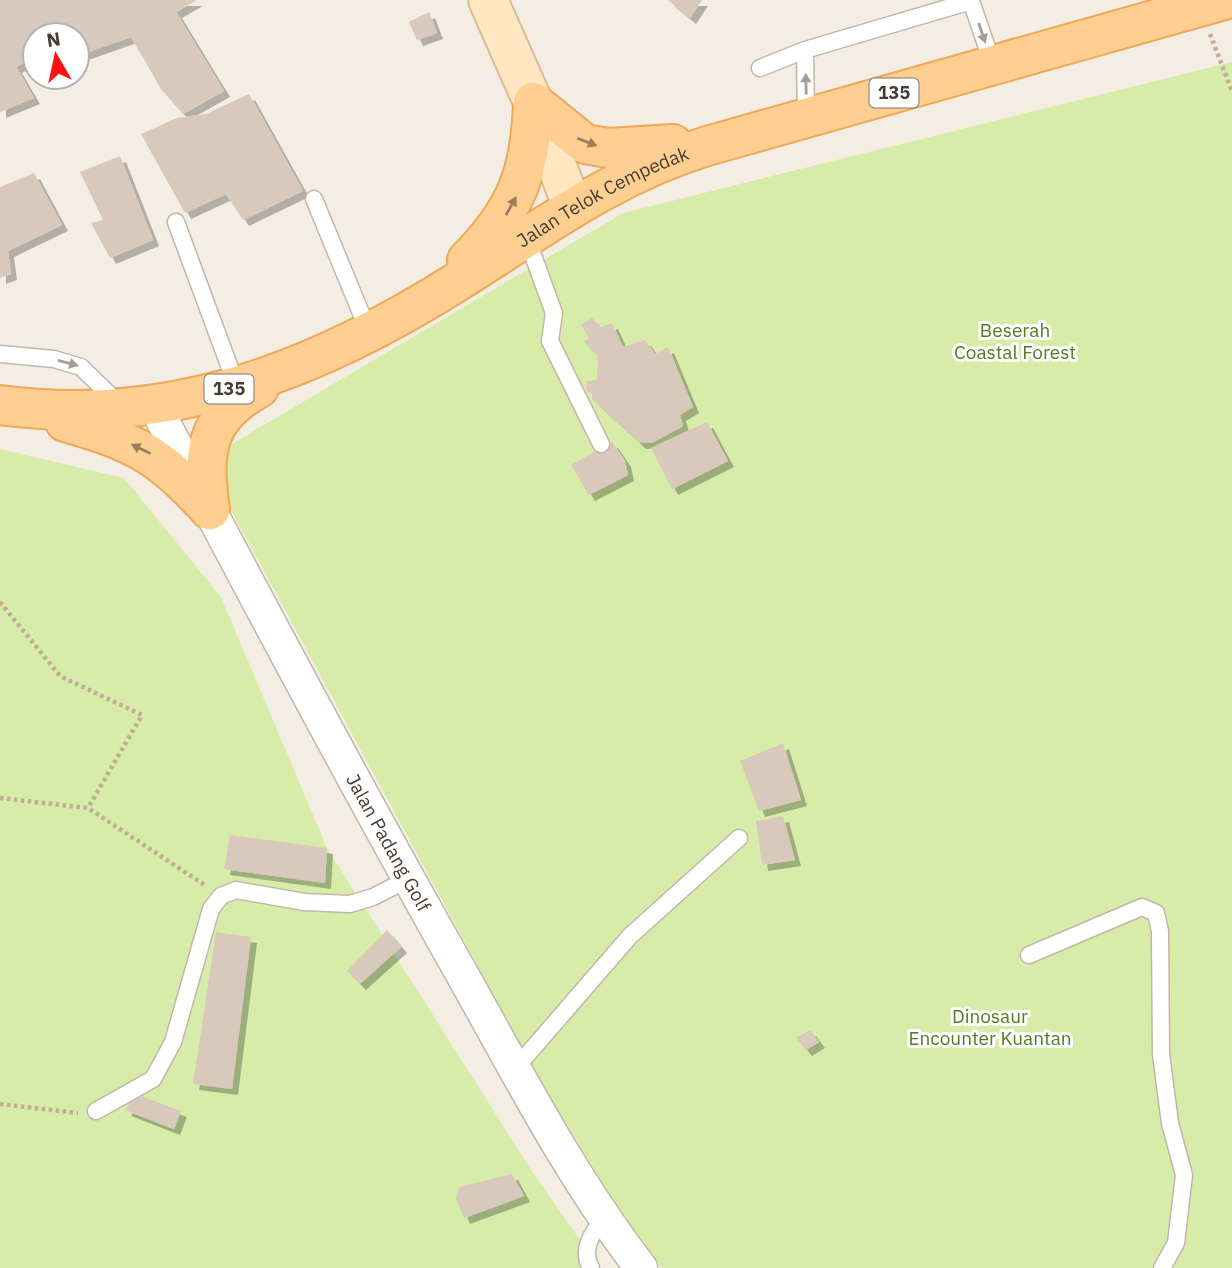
<svg xmlns="http://www.w3.org/2000/svg" width="1232" height="1268" viewBox="0 0 1232 1268" font-family="'IBM Plex Sans',sans-serif">
<defs>
<filter id="shadow"><feDropShadow dx="6" dy="6" stdDeviation="0" flood-color="#0004"/></filter>
</defs>
<rect width="100%" height="100%" fill="#f4ede4"/>
<!-- green -->
<path fill="#d8eca9" d="M 1232,62 L 1232,1268 L 662,1268 L 638,1240 L 540,1081 L 218,486 L 230,445 L 623,213 Z
M 0,449 L 124,478 L 221,597 L 327,848 L 535,1176 L 600,1268 L 0,1268 Z"/>
<!-- building -->
<path fill="#d9c9bc" filter="url(#shadow)" d="M 0,0 L 197,0 L 176,12 L 224,91 L 183,114 L 161,89 L 131,37 L 77,56 L 77,35 L 35,35 L 35,57 L 16,67 L 34,98 L 0,112 Z
M 668,0 L 702,0 L 690,18 Z
M 429,12 L 437,33 L 417,40 L 409,22 Z
M 249,94 L 303,191 L 243,220 L 226,194 L 185,213 L 141,134 L 177,118 L 206,114 Z
M 120,156 L 153,240 L 110,258 L 91,223 L 103,220 L 80,172 Z
M 34,173 L 62,225 L 8,251 L 11,274 L 0,278 L 0,187 Z
M 592,318 L 601,327 L 612,323 L 623,347 L 645,340 L 655,354 L 668,347 L 693,407 L 680,415 L 683,426 L 654,442 L 640,443 L 592,399 L 592,394 L 586,390 L 587,381 L 597,380 L 598,356 L 584,342 L 589,338 L 581,325 Z
M 707,422 L 728,461 L 672,489 L 651,448 Z
M 612,442 L 625,461 L 628,475 L 589,495 L 571,465 Z
M 783,743 L 801,800 L 759,811 L 740,761 Z
M 783,816 L 795,860 L 762,865 L 756,821 Z
M 230,835 L 327,848 L 325,883 L 224,869 Z
M 387,930 L 401,947 L 360,984 L 347,971 Z
M 216,932 L 251,937 L 232,1089 L 193,1084 Z
M 810,1030 L 819,1042 L 806,1050 L 796,1038 Z
M 136,1094 L 181,1111 L 174,1129 L 125,1110 Z
M 512,1174 L 524,1196 L 464,1218 L 456,1199 L 459,1187 Z"/>
<g fill="none" stroke-linecap="round" stroke-linejoin="round">
<defs>
<path id="lane" d="M 805,50 L 806,118
M 760,68 L 805,50 L 971,1 L 993,65
M 314,199 L 368,330
M 176,222 L 237,387
M 526,236 L 554,313 L 550,341 L 601,444
M 0,354 L 54,359 L 81,367 L 118,403
M 1029,955 L 1142,907 L 1156,913 L 1160,931 L 1161,1054 L 1170,1123 L 1184,1175 L 1176,1243 L 1162,1268
M 514,1070 L 630,936 L 739,838
M 96,1111 L 153,1079 L 173,1042 L 211,909 L 221,896 L 236,890 L 304,902 L 350,904 L 373,897 L 408,879
M 591,1268 C 580,1249 593,1232 605,1216"/>
<g id="street">
<path id="s1" d="M 155,406 C 255,597 356,787 462,974 C 518,1074 571,1177 641,1268"/>
</g>
<path id="secondary" d="M 488,0 L 533,102 L 572,206"/>
<g id="primary">
<path d="M 533,102 L 585,144 L 608,148 L 673,144"/>
<path d="M 467,260 C 517,210 531,171 533,102"/>
<path id="s2" d="M 0,405 C 171,428 318,370 460,280 C 543,228 612,175 707,146 L 1224,0"/>
<path d="M 65,422 C 138,443 158,454 210,510"/>
<path d="M 210,510 C 202,453 204,418 259,388"/>
</g>
</defs>
<!-- lane casing -->
<use href="#lane" stroke="#c3b6a9" stroke-width="19"/>
<!-- street casing -->
<use href="#street" stroke="#c3b6a9" stroke-width="35"/>
<!-- secondary casing -->
<use href="#secondary" stroke="#dbbc92" stroke-width="42"/>
<!-- primary casing -->
<use href="#primary" stroke="#eea958" stroke-width="42"/>
<!-- path -->
<path stroke="#c3ac96" stroke-width="4.5" stroke-dasharray="3.5 3.5" stroke-linecap="butt" d="M 1210,34 L 1232,91
M 0,602 L 60,676 L 142,715 L 88,808
M 0,798 L 88,808 L 206,886
M 0,1104 L 78,1113"/>
<!-- lane -->
<use href="#lane" stroke="#fff" stroke-width="16"/>
<!-- street -->
<use href="#street" stroke="#fff" stroke-width="32"/>
<!-- secondary -->
<use href="#secondary" stroke="#ffe7c3" stroke-width="38"/>
<!-- primary -->
<use href="#primary" stroke="#ffcf92" stroke-width="38"/>
</g>
<!-- one-way arrows -->
<defs><path id="oneway-solid" d="M-6-.8H1V-3.2L6.5 0L1 3.2V.8H-6Z" transform="scale(1.75)"/></defs>
<g fill="#a39e9a">
<use href="#oneway-solid" transform="translate(982 33) rotate(71)"/>
<use href="#oneway-solid" transform="translate(806 84) rotate(-91)"/>
<use href="#oneway-solid" transform="translate(68 363) rotate(15)"/>
</g>
<g fill="#9a7e5e">
<use href="#oneway-solid" transform="translate(587 142) rotate(21)"/>
<use href="#oneway-solid" transform="translate(511 206) rotate(-61)"/>
<use href="#oneway-solid" transform="translate(141 449) rotate(-154)"/>
</g>
<g text-anchor="middle" stroke-width="6" stroke-linejoin="round" paint-order="stroke">
<!-- shield labels -->
<g fill="#fff" stroke="#7e7671" stroke-width="2">
<rect x="869.5" y="78.5" width="49" height="29" rx="5"/>
<rect x="204.5" y="374.5" width="49" height="29" rx="5"/>
</g>
<g font-size="18" font-weight="bold" fill="#473c34">
<text x="894" y="99">135</text>
<text x="229" y="395">135</text>
</g>
<!-- street labels -->
<g font-size="19" fill="#473c34" stroke="#fff">
<text dy="7" stroke="none"><textPath href="#s2" startOffset="653">Jalan Telok Cempedak</textPath></text>
<text dy="7" stroke="none"><textPath href="#s1" startOffset="495">Jalan Padang Golf</textPath></text>
</g>
<!-- park labels -->
<g font-size="19" fill="#537d22" stroke="#fff">
<text x="1015" y="337">Beserah<tspan x="1015" dy="22">Coastal Forest</tspan></text>
<text x="990" y="1023">Dinosaur<tspan x="990" dy="22">Encounter Kuantan</tspan></text>
</g>
</g>
<!-- north arrow -->
<g transform="translate(56 56) rotate(351)"><circle r="33" fill="#ffffff" stroke="#b5b1ae" stroke-width="2"/>
<path d="M0-5L12 26L0 18L-12 26Z" fill="#ff1012"/>
<text y="-10" font-size="19" font-weight="bold" text-anchor="middle" fill="#473c34">N</text>
</g>
</svg>
